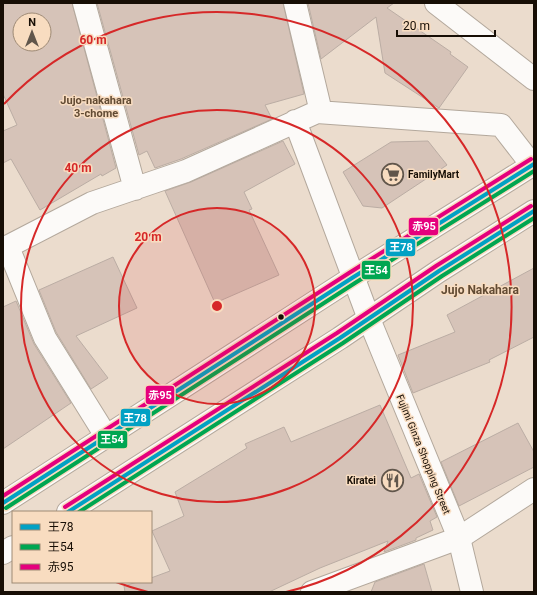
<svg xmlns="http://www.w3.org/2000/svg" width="537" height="595" viewBox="0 0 537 595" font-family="Roboto,'Noto Sans JP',sans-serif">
<rect width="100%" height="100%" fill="#ebdccd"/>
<!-- building -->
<path fill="#d6c3b8" stroke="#bbada4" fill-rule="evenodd" d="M 3,3 L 72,3 L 116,168 L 102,176 L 101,174 L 40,210 L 11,159 L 3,163 L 3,131 L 17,125 L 3,94 ZM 20,20 L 44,20 L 44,44 L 20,44 Z
M 97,3 L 283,3 L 304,94 L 265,105 L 272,119 L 181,159 L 155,168 L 147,151 L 139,155 Z
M 308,3 L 394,3 L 387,8 L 451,52 L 450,54 L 468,67 L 439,108 L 385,73 L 376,17 L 321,59 Z
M 283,141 L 295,164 L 244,192 L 252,209 L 249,210 L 279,275 L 215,303 L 165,191 L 191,182 Z
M 428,141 L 447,165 L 382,208 L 363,206 L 343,172 L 391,142 Z
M 113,257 L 137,308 L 76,336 L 108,378 L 91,389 L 56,332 L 39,290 Z
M 534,268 L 534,337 L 489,360 L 490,362 L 413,393 L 398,355 L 455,332 L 447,315 Z
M 16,301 L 34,344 L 71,403 L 3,449 L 3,307 Z
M 380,405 L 411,478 L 419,474 L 437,517 L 430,521 L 433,530 L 416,538 L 416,540 L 384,552 L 388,541 L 320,568 L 269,592 L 125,592 L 124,586 L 137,582 L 151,582 L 151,578 L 170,571 L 152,531 L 184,516 L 175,492 L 247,448 L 245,444 L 284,427 L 291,442 Z
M 518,423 L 534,452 L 534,467 L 459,506 L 441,462 Z
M 424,564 L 432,592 L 371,592 L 375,582 Z"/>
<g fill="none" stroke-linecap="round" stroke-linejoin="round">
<defs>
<path id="street" d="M 84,3 L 135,189
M 295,3 L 321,112
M 436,3 L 534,79
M 295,121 L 369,319
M 8,247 L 45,338 L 106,436
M 3,249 L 92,203 L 186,171 L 317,112 L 501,125 L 532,165
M 312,592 L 459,538 L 534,489"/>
<path id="secondary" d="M 369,319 L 459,538 L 472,592"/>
<path id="primary" d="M 3,503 L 352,278 L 534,164
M 68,512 L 340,338 L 439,271 L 534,211
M 3,553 L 13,547"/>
</defs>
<!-- street casing -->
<use href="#street" stroke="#b3a89c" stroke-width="24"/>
<!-- secondary casing -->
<use href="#secondary" stroke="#b3a89c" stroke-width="24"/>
<!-- primary casing -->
<use href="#primary" stroke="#b3a89c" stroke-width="24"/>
<!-- street -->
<use href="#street" stroke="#fcfaf8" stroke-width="22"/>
<!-- secondary -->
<use href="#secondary" stroke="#fcfaf8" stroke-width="22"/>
<!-- primary -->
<use href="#primary" stroke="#fcfaf8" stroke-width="22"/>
<defs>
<path id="bus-1" d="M 3,503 L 352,278 L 534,164
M 68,512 L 340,338 L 439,271 L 534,211"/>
<path id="bus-2" d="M 6,508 L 355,283 L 534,171
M 79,512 L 343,343 L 442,276 L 534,218"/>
<path id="bus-3" d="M 3,496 L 349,273 L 531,159
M 65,507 L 337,333 L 436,266 L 531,206"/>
</defs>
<!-- bus-1 casing -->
<use href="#bus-1" stroke="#f8dcc0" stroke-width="7"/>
<!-- bus-2 casing -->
<use href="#bus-2" stroke="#f8dcc0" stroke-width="7"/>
<!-- bus-3 casing -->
<use href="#bus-3" stroke="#f8dcc0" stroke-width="7"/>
<!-- bus-1 -->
<use href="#bus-1" stroke="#01a1c4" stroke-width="4"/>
<!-- bus-2 -->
<use href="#bus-2" stroke="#00a651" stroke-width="4"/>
<!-- bus-3 -->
<use href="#bus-3" stroke="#e5007d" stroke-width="4"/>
</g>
<!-- distance rings -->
<circle cx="217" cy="306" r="98" fill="#d62828" fill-opacity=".12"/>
<g fill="none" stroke="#d62828" stroke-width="2">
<circle cx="217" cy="306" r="98"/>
<circle cx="217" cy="306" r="196"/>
<path d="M148 592A294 294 0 0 1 116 582M4 104A294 294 0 1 1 286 592"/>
</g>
<!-- icons -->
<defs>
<symbol id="supermarket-ring" viewBox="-11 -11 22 22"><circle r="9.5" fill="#f8dcc0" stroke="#61564b" stroke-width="1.5"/><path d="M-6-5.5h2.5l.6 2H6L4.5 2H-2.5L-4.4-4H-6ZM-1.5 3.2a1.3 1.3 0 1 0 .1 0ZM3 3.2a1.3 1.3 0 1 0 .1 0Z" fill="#61564b"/></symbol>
<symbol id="restaurant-ring" viewBox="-11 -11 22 22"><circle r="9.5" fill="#f8dcc0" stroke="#61564b" stroke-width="1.5"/><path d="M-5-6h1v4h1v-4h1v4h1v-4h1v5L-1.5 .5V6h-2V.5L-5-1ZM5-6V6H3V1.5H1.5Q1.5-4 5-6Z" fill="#61564b"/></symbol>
</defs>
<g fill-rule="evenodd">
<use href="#supermarket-ring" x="380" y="162" width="25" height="25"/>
<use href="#restaurant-ring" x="380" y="468" width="25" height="25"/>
</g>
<!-- markers -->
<circle fill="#170e05" stroke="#f8dcc0" stroke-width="1.5" cx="281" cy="317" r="3.5"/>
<g text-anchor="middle" stroke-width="3" stroke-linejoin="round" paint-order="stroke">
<!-- poi labels -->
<g font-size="10" font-weight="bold" fill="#170e05" stroke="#f8dcc0" text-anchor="start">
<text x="408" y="178">FamilyMart</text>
<text x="376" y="484" text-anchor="end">Kiratei</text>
</g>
<!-- street labels -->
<g font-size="10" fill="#170e05" stroke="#f8dcc0">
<text transform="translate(424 454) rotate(68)" y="4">Fujimi Ginza Shopping Street</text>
</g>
<!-- neighbourhood labels -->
<g font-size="11" font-weight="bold" fill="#624b33" stroke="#f8dcc0">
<text x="96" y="104">Jujo-nakahara<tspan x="96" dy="13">3-chome</tspan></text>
</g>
<!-- quarter labels -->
<g font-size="12" font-weight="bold" fill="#624b33" stroke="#f8dcc0">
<text x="480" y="294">Jujo Nakahara</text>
</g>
</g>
<circle cx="217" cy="306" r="6" fill="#d62828" stroke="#f8dcc0" stroke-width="2"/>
<g font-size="12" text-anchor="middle" font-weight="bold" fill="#d62828" stroke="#f8dcc0" stroke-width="3" stroke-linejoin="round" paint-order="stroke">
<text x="93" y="44">60 m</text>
<text x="78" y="172">40 m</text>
<text x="148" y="241">20 m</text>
</g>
<g stroke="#f8dcc0" stroke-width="1.5">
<rect x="408" y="217" width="31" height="19" rx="4" fill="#e5007d"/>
<rect x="385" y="238" width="31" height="19" rx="4" fill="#01a1c4"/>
<rect x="361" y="260" width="30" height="20" rx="4" fill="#00a651"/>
<rect x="145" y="385" width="30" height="20" rx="4" fill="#e5007d"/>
<rect x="120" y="408" width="31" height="19" rx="4" fill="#01a1c4"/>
<rect x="97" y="430" width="31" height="19" rx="4" fill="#00a651"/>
</g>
<g font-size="11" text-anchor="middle" font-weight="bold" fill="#fff">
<text x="424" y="230">赤95</text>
<text x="401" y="251">王78</text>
<text x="376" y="274">王54</text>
<text x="160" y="399">赤95</text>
<text x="135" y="422">王78</text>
<text x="112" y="443">王54</text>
</g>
<!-- border -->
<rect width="537" height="595" fill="none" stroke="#170e05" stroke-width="8"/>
<!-- legend -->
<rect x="12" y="511" width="140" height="72" fill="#f8dcc0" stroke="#9e8a75"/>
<rect x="20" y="524" width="20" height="6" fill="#01a1c4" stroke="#9e8a75"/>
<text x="48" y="531" font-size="12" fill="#170e05">王78</text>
<rect x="20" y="544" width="20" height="6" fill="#00a651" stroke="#9e8a75"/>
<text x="48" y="551" font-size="12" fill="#170e05">王54</text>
<rect x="20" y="564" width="20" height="6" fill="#e5007d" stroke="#9e8a75"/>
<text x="48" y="571" font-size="12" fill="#170e05">赤95</text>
<!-- north arrow -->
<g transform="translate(32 32)"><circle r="19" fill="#f8dcc0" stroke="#9e8a75"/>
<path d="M0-3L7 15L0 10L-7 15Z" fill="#61564b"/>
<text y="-6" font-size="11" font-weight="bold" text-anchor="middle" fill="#170e05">N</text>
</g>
<!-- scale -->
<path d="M397 30v6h98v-6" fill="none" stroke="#170e05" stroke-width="2"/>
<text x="403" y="30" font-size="12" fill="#170e05" stroke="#f8dcc0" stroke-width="3" paint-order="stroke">20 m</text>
</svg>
